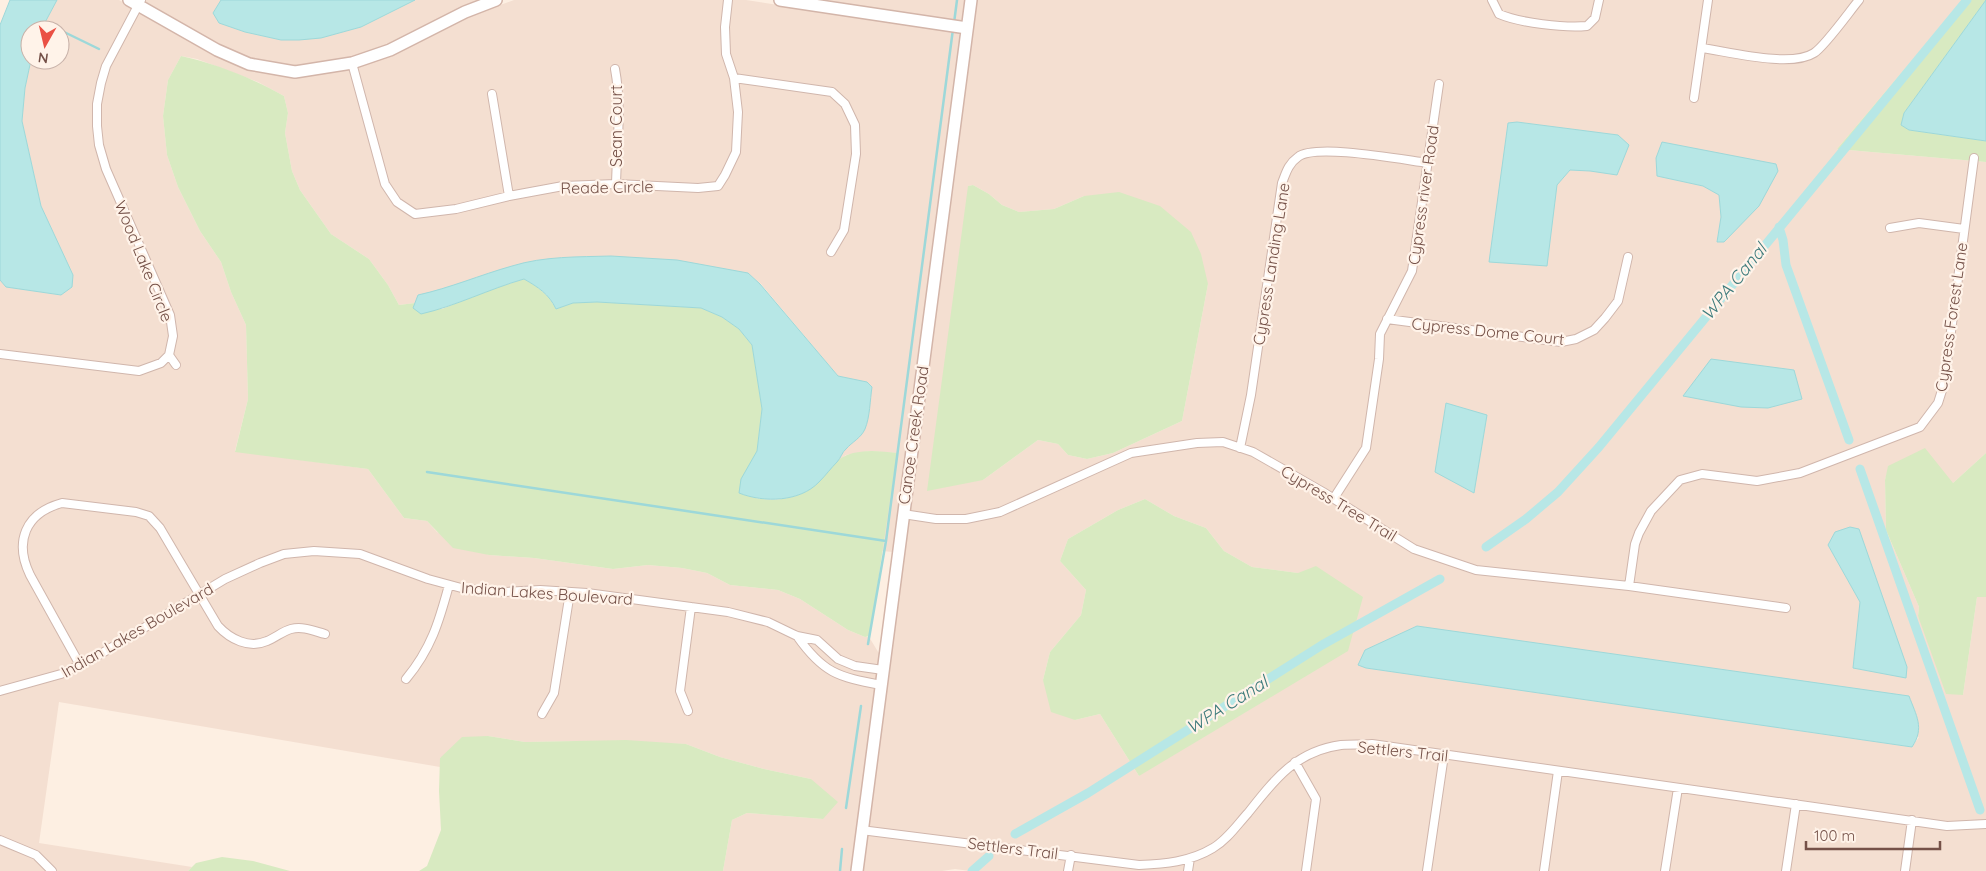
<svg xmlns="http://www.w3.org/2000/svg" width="1986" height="871" viewBox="0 0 1986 871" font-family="Quicksand,sans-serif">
<rect width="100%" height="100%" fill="#fdefe2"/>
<!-- residential -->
<path fill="#f4dfd1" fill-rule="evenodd" d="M 57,0 L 119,0 L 248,69 L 353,68 L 466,17 L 514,0 L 746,0 L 962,33 L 893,552 L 882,551 L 896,453 L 869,451 L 846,455 L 838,461 L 845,449 L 859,437 L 872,387 L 866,382 L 838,376 L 761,284 L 748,273 L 611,256 L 542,260 L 513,266 L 447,289 L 418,295 L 415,303 L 399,305 L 388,285 L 369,259 L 331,234 L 300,190 L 292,171 L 285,133 L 288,113 L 284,96 L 258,82 L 197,59 L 181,56 L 168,80 L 163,116 L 167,155 L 178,187 L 200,231 L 221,262 L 231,292 L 246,325 L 248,399 L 235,451 L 368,469 L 404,518 L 427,521 L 437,532 L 489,555 L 534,558 L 613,569 L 648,565 L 682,568 L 707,573 L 730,585 L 778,590 L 800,599 L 848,630 L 865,637 L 869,637 L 880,655 L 853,871 L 723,871 L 732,820 L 747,813 L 823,819 L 811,779 L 764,769 L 720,757 L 686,744 L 581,741 L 525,742 L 488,736 L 440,758 L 440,767 L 59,702 L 39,843 L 192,867 L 188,871 L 0,871 L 0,280 L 7,287 L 60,295 L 72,287 L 72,275 L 41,206 L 22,121 L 25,88 L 31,60 L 60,60 L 60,30 L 41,30 Z
M 139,0 L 221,0 L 213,13 L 219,23 L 245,32 L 281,40 L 321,38 L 361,27 L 415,0 L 482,0 L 388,46 L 351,58 L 296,67 L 251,59 L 219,45 Z
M 815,0 L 967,0 L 963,22 Z
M 976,0 L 1963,0 L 1837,149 L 1986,162 L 1986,453 L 1953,483 L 1889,466 L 1885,480 L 1886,530 L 1919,607 L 1918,616 L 1963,695 L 1977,597 L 1986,597 L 1986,871 L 970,871 L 955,869 L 942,871 L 862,871 ZM 1517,122 L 1590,171 L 1570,170 L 1557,185 ZM 1778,171 L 1717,241 L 1721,217 L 1719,195 L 1703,186 L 1657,176 ZM 973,185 L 989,194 L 1002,205 L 1019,212 L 1054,209 L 1084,196 L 1208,284 L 1182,421 L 1113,453 L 1087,459 L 1068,455 L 1058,444 L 1038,440 L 983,480 L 968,186 ZM 1487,415 L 1474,493 L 1460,485 ZM 1145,499 L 1174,516 L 1206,528 L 1224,551 L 1252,567 L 1298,573 L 1139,776 L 1100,714 L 1075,720 L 1043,680 L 1050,652 L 1081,615 L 1086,590 L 1060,561 L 1068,539 L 1118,510 ZM 1828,545 L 1907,667 L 1905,677 L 1853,668 L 1860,602 ZM 1417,626 L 1919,737 L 1912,747 L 1366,668 L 1365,650 Z"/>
<!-- green -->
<path fill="#d8eac1" d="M 1963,0 L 1986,0 L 1904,113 L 1901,125 L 1909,130 L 1986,141 L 1986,162 L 1837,149 Z
M 181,56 C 217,64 252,78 284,96 L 288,113 L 285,133 L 292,171 L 300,190 L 331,234 L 369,259 L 388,285 L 399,305 L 415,303 L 413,308 L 442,309 L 481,293 L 524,279 C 538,287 548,294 556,309 L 573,303 L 597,302 L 701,308 L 722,317 L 739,329 L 752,345 L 762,409 L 757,451 L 740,493 C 764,504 799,502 819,482 C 828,473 834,460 847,455 C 863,449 880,451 897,453 L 870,636 L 865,637 L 848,630 L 800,599 L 778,590 L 730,585 L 707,573 L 682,568 L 648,565 L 613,569 L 534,558 L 489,555 L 453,548 L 427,521 L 404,518 L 368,469 L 235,452 L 248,399 L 246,325 L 231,292 L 221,262 L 200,231 L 178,187 L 167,155 L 163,116 L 168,80 Z
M 973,185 L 989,194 L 1002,205 L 1019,212 L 1054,209 L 1084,196 L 1119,192 L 1160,206 L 1191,232 L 1201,254 L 1208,284 L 1182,421 L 1113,453 L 1087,459 L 1068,455 L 1058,444 L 1038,440 L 983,480 L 927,491 L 968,186 Z
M 1925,448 L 1953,483 L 1986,453 L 1986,597 L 1977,597 L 1963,695 L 1946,694 L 1918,616 L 1919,607 L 1886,530 L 1885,480 L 1888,466 Z
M 1145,499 L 1174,516 L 1206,528 L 1224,551 L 1252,567 L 1298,573 L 1316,566 L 1363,597 L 1348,651 L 1139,776 L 1100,714 L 1075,720 L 1051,712 L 1043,680 L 1050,652 L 1081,615 L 1086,590 L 1060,561 L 1068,539 L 1118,510 Z
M 488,736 L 525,742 L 626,740 L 686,744 L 720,757 L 764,769 L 811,779 L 838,802 L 823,819 L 747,813 L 732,820 L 723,871 L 419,871 L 427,866 L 441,830 L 439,791 L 440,758 L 462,737 Z
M 222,857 L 253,861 L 290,871 L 188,871 L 196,863 Z"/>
<!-- water -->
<path fill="#b7e7e6" stroke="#9dd8d9" d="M 10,0 L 57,0 L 41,30 L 30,30 L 31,60 L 25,88 L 22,121 L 41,206 L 73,275 L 72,287 L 61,295 L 6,287 L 0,280 L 0,25 Z
M 221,0 L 415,0 L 361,27 L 321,38 L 299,40 L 281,40 L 245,32 L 219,23 L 213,13 Z
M 1986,0 L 1986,141 L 1909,130 L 1901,125 L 1904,113 Z
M 1517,122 L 1618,135 L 1629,145 L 1617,175 L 1590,171 L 1570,170 L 1557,185 L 1547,266 L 1489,262 L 1508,123 Z
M 1662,142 L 1776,164 L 1778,171 L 1759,206 L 1724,242 L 1717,242 L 1721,217 L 1719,195 L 1703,186 L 1657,176 L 1656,158 Z
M 611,256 L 677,260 L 748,273 L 760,284 L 838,376 L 867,382 L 872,387 C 870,400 870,417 865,429 C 861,438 852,442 846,449 C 842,452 841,458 837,462 C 831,468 826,475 819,482 C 800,502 764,503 739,493 L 741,479 L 757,451 L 762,409 L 752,345 L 739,329 L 722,317 L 701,308 L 597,302 L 573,303 L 556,309 C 549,294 538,287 524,279 C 489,289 456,306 421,314 L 413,308 L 418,295 C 450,288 480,275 512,266 C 544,256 579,257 611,256 Z
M 1711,359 L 1794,370 L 1802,399 L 1768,408 L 1741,407 L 1683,396 Z
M 1446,403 L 1487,415 L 1474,493 L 1435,472 Z
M 1850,527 L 1859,529 L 1907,667 L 1906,678 L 1853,668 L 1860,602 L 1828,545 L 1835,532 Z
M 1417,626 L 1909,696 C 1916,715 1925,728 1912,747 L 1366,668 L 1358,665 L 1365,650 Z"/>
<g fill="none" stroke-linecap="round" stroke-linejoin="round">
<!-- stream -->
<path stroke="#9dd8d9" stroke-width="2.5" d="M 47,23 L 60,30
M 954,23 L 957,0
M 60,30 L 99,49
M 427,472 L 886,541 L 868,644
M 886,541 L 953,29
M 846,808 L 861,706
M 840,871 L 842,849"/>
<!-- canal -->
<path stroke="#b7e7e6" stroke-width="9" d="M 1779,227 L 1783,240 L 1786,265 L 1849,440
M 1860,469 L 1980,810
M 1486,547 L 1526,519 L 1558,492 L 1599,447 L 1967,0
M 1015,834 L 1088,793 L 1322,645 L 1440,579
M 972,871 L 989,856"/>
<defs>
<path id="street" d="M 1492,0 L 1499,14 C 1520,23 1564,28 1587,26 L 1595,18 L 1599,0
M 1702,48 C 1730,52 1791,68 1814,53 C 1825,46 1849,12 1859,0
M 352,63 L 385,184 L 397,202 L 415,214 L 456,209 L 509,196 L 563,186 L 616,184 L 698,188 L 718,186 L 725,175 L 736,152 L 738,112 L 734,78 L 726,54 L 725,27 L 728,0
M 615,69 C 622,106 617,146 616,184
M 734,78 L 832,92 L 845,104 L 855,125 L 856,154 L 844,230 L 831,252
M 492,94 L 509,196
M 1694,98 L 1708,0
M 1890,228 L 1919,223 L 1964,229
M 1387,319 L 1561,342 L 1576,339 L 1594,330 L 1605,318 L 1618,301 L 1628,257
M 0,354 L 139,371 L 161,363 L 169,355 L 173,336 L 170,315 L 106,169 L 99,145 L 97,126 L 97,104 L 101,83 L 106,66 L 141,0
M 169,355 L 176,365
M 1240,448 L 1251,395 L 1282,183 C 1286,173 1288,164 1298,157 C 1315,143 1404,160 1428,163
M 1334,498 L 1366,448 L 1379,359 L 1380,334 L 1412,271 L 1439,84
M 903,514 L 936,519 L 966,519 L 1000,512 L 1131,453 L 1197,443 L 1223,442 L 1253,452 L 1323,492 L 1414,549 L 1476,570 L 1629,586 L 1786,608
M 1629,586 L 1635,544 L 1639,533 L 1651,511 L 1680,480 L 1702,474 L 1757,481 L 1800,473 L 1920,427 L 1938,403 L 1944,384 L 1974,158
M 797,636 C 823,673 838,677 881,685
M 80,665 L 30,575 C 14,542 25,513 62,503 L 136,512 L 149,516 L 160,528 L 218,626 C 230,639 249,649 267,641 C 275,638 283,631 291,629 C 303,626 314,631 325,634
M 406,679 C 431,649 439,622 449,585
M 0,691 L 61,674 L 94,658 L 225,579 L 260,563 L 284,554 L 314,551 L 360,554 L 428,579 L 465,589 L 505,592 L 540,590 L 587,593 L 728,612 L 768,622 L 797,636 L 817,640 L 838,659 L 855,666 L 883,670
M 688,711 L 680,691 L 691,607
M 542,714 L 554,693 L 570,592
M 1295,762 L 1316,799 L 1306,871
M 861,830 L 1139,865 C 1164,864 1190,862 1213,848 C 1227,840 1237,825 1248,813 C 1274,780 1296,751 1341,745 C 1351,744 1362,745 1372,744 L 1947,826 L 1986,824
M 0,840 L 36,855 L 52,871
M 1068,871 L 1071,855
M 1188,871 L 1190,858
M 1427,871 L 1444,755
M 1544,871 L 1558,771
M 1665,871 L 1678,788
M 1786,871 L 1796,804
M 1905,871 L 1912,820"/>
<path id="secondary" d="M 129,0 L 217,50 L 249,64 L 295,72 L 352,63 L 390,50 L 465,12 L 496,0
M 780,0 L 967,28
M 857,871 L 971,0"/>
</defs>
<!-- street casing -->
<use href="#street" stroke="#d0b6ac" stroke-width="10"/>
<!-- secondary casing -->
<use href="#secondary" stroke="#d3b5a9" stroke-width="14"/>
<!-- street -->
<use href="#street" stroke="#fff" stroke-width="8"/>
<!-- secondary -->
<use href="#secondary" stroke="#fff" stroke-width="11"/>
</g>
<g text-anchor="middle" stroke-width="4.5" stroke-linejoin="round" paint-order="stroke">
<!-- street labels -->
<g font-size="16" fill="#755148" stroke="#fff3e9">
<text transform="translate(616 126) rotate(-90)" y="6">Sean Court</text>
<text transform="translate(607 187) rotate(-1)" y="6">Reade Circle</text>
<text transform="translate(1423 195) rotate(-82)" y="6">Cypress river Road</text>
<text transform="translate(144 261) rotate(68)" y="6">Wood Lake Circle</text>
<text transform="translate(1271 264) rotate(-81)" y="6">Cypress Landing Lane</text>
<text transform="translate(1951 317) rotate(-82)" y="6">Cypress Forest Lane</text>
<text transform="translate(1488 331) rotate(6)" y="6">Cypress Dome Court</text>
<text transform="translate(913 435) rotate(-82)" y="6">Canoe Creek Road</text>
<text transform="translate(1339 503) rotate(31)" y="6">Cypress Tree Trail</text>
<text transform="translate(547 593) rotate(4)" y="6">Indian Lakes Boulevard</text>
<text transform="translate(137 630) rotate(-30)" y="6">Indian Lakes Boulevard</text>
<text transform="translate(1403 751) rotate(6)" y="6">Settlers Trail</text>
<text transform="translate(1013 848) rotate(7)" y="6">Settlers Trail</text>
</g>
<!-- water labels -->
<g font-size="18" font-style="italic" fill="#3c7a7b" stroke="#fff3e9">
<text transform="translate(1734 282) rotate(-51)" y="6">WPA Canal</text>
<text transform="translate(1227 705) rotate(-32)" y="6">WPA Canal</text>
</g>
</g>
<!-- north arrow -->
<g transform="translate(45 45) rotate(188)"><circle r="24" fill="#fff3e9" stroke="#c8b2a9"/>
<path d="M0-4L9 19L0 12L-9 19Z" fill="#ea5044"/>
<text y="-8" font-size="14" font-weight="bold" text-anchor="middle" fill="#755148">N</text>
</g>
<!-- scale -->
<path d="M1806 841v8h134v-8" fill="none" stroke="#755148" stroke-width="2.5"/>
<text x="1814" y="841" font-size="15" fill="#755148" stroke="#fff3e9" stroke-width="4" paint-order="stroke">100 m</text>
</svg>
